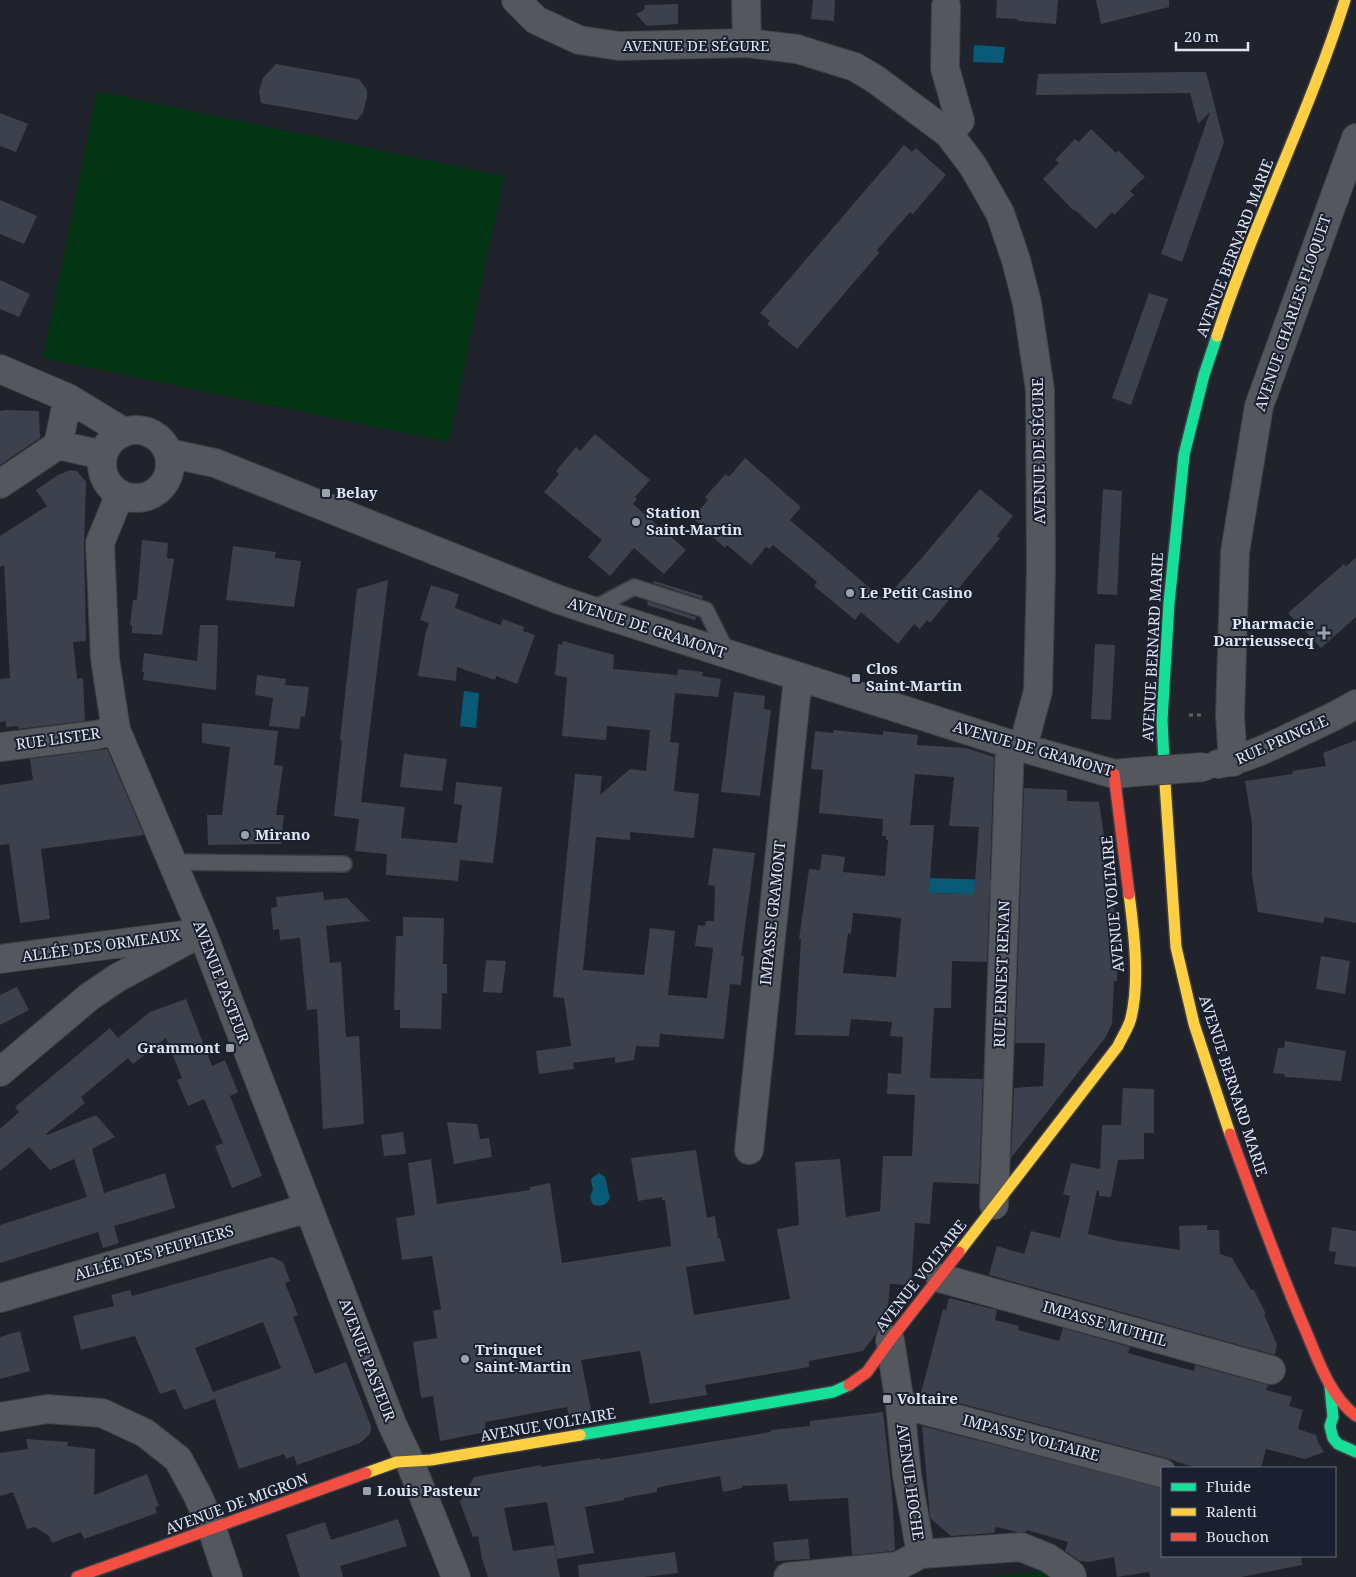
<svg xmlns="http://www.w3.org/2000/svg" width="1356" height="1577" viewBox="0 0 1356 1577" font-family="'Noto Serif',serif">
<rect width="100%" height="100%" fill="#20232b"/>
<!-- green -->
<path fill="#043515" d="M 97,91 L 504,176 L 449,442 L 43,358 Z
M 1047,1571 L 1051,1577 L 988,1577 Z"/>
<!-- water -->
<path fill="#085a77" d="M 974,45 L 1005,47 L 1003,63 L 973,62 Z
M 464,691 L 479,693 L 476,728 L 460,726 Z
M 929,878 L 999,880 L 998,895 L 929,893 Z
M 599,1173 L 605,1177 L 610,1198 C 607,1205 602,1207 594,1205 C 590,1201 589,1195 593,1190 L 591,1180 L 593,1177 Z"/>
<!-- building -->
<path fill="#3d414e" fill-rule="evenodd" d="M 813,0 L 835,0 L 834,21 L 811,19 Z
M 997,0 L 1058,0 L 1056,24 L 1018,21 L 1018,19 L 996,18 Z
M 1096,0 L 1169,0 L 1169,7 L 1101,24 Z
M 678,4 L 678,24 L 647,26 L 636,14 L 644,10 L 645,5 Z
M 276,64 L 359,79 L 367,90 L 367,97 L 363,113 L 357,120 L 261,103 L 259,91 L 263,78 Z
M 1184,72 L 1206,72 L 1224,142 L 1182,262 L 1161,254 L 1210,112 L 1198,124 L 1190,93 L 1036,95 L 1038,74 Z
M 0,113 L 28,124 L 16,152 L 0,146 Z
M 1091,129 L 1116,153 L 1118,150 L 1145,177 L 1130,191 L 1134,195 L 1114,215 L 1112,212 L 1096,229 L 1075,210 L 1074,211 L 1043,179 L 1059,163 L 1055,160 L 1075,139 L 1079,142 Z
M 904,145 L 912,152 L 916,148 L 946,175 L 913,214 L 910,212 L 877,250 L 879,253 L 797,349 L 767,324 L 770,321 L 760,313 Z
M 0,200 L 37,216 L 24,244 L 0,234 Z
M 0,280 L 30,294 L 19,317 L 0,309 Z
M 1149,293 L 1168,299 L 1131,405 L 1112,398 Z
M 5,410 L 39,411 L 40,438 L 0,465 L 0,411 Z
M 595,434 L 650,480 L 635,497 L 637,499 L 633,504 L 686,550 L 664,574 L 634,548 L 610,576 L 588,557 L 602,540 L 544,492 L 559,474 L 556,471 L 576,447 L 580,451 Z
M 745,458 L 801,507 L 790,520 L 884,600 L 920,560 L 980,489 L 1013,516 L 997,536 L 1000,538 L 930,623 L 927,620 L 920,629 L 914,624 L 898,644 L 861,612 L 855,620 L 814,586 L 817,582 L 773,545 L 770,549 L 766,547 L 751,565 L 727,545 L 725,548 L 693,518 L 708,500 L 705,497 L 726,474 L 729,477 Z
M 70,470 L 77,471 L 86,482 L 84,544 L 86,641 L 73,642 L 77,679 L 83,678 L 85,721 L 18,729 L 18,726 L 6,727 L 6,721 L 0,722 L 0,679 L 10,678 L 4,565 L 0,567 L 0,536 L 47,506 L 36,490 L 58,475 Z
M 1103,489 L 1122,491 L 1117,595 L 1097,594 Z
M 142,540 L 168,543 L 167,558 L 174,559 L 162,635 L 132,633 L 132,625 L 130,625 L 133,600 L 137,600 Z
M 233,546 L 276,552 L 275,558 L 301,561 L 294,607 L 226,600 Z
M 1356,558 L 1356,617 L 1321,648 L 1288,613 L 1344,564 L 1346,566 Z
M 388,580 L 361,802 L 405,807 L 401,838 L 457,843 L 462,805 L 454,804 L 456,782 L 502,787 L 493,863 L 460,860 L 458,881 L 386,875 L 387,854 L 355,851 L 359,819 L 334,816 L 342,741 L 340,740 L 357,589 Z
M 654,581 L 703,596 L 702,599 L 653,583 Z
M 431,585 L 459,594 L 455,608 L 500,625 L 503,619 L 524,627 L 523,631 L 535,635 L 517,684 L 496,676 L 495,680 L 457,667 L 456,681 L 418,676 L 425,635 L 429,623 L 420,620 Z
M 648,601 L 696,617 L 695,620 L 647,605 Z
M 200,625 L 218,625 L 216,690 L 143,680 L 144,672 L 142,672 L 144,653 L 197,661 Z
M 563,641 L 614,655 L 613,669 L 677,675 L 670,742 L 679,743 L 674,791 L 699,794 L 694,838 L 630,832 L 630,840 L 596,837 L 583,970 L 644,975 L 650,928 L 675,931 L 668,995 L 707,998 L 713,948 L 695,946 L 698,925 L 705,926 L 706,921 L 714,921 L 715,886 L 708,885 L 713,848 L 755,853 L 741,956 L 744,956 L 741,985 L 730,984 L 724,1039 L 660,1034 L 659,1047 L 636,1046 L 634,1060 L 615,1063 L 615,1057 L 573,1063 L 574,1069 L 539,1074 L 536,1051 L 571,1046 L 564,998 L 553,997 L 575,774 L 602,776 L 600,795 L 630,769 L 646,771 L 650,730 L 607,726 L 606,740 L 562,736 L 567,678 L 555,675 L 558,644 L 562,645 Z
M 1095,644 L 1115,645 L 1111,720 L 1091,719 Z
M 678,669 L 703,672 L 702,676 L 721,679 L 718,697 L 675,693 Z
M 257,675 L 286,679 L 285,685 L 309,687 L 305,717 L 301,716 L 299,729 L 269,726 L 273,698 L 255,695 Z
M 734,692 L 765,696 L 764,709 L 771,710 L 760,796 L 721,792 Z
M 202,723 L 278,731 L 274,765 L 283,766 L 276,815 L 284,815 L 281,844 L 208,845 L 207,815 L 222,815 L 230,747 L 202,743 Z
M 834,730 L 883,735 L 883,731 L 918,735 L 917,745 L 966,748 L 994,757 L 987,962 L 952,961 L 951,1008 L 934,1008 L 930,1078 L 983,1079 L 979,1184 L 933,1182 L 930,1224 L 915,1223 L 911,1285 L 890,1284 L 887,1319 L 863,1351 L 809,1361 L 809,1367 L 705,1385 L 707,1395 L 650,1404 L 640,1351 L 581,1360 L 592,1414 L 569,1418 L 567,1407 L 485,1422 L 486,1432 L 440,1441 L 433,1396 L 421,1398 L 413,1342 L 437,1338 L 433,1311 L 441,1309 L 432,1256 L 402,1260 L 396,1218 L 415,1215 L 408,1163 L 431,1159 L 437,1204 L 530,1190 L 530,1187 L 550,1183 L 562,1263 L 671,1246 L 665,1200 L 662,1200 L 662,1197 L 638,1201 L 631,1158 L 696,1150 L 707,1218 L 715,1216 L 718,1238 L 720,1238 L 725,1261 L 686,1267 L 694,1315 L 790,1299 L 777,1229 L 799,1225 L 795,1162 L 840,1159 L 846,1217 L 880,1211 L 883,1156 L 912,1156 L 915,1095 L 887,1094 L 888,1073 L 901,1074 L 903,1037 L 890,1036 L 892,1022 L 851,1019 L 849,1036 L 795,1035 L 801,939 L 799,939 L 809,869 L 820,870 L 822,854 L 845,857 L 843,872 L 885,876 L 888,840 L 886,840 L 886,836 L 882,836 L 883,819 L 819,813 L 823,770 L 811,769 L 815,731 L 833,733 ZM 915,774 L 954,777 L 949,826 L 979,827 L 974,894 L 929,893 L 934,825 L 910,825 ZM 853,913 L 901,918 L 896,977 L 843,973 L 848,933 L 851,934 Z
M 1356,740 L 1356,923 L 1325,917 L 1323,923 L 1258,912 L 1252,875 L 1252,823 L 1245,781 L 1293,774 L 1292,771 L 1326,766 L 1323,753 Z
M 107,749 L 144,835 L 41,849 L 50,919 L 20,923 L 9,844 L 0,845 L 0,785 L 33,780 L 30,759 Z
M 404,754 L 447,759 L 442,791 L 400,787 Z
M 1024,788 L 1067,790 L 1067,801 L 1099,802 L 1104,836 L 1104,871 L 1110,871 L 1119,949 L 1117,981 L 1114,981 L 1112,1024 L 1105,1038 L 1011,1158 L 1014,1088 L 1043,1086 L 1045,1043 L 1015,1043 Z
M 323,892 L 324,900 L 347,898 L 370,921 L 326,926 L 330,963 L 341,962 L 346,1037 L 359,1036 L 364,1124 L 323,1129 L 317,1009 L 307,1010 L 300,938 L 280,940 L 279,929 L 273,930 L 271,908 L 277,907 L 276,897 Z
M 403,917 L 444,918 L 443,964 L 447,964 L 447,994 L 442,993 L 441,1029 L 400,1028 L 400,1010 L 394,1010 L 395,970 L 396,936 L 403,936 Z
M 1321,956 L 1350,961 L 1345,994 L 1316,989 Z
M 486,960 L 506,961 L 502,993 L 483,992 Z
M 17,987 L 29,1010 L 0,1025 L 0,995 Z
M 186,999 L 212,1066 L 225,1060 L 238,1092 L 230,1096 L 262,1176 L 232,1188 L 215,1146 L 223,1143 L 204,1099 L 188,1106 L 177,1080 L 182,1078 L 166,1038 L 133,1064 L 128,1058 L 81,1097 L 85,1103 L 46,1134 L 47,1135 L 96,1115 L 115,1137 L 92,1149 L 104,1193 L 165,1173 L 175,1208 L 114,1226 L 119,1243 L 103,1248 L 98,1232 L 0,1263 L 0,1225 L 87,1197 L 74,1159 L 50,1170 L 29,1147 L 0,1171 L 0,1129 L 19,1112 L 15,1107 L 110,1028 L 118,1038 L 150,1012 Z
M 1285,1041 L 1346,1051 L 1341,1081 L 1285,1077 L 1284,1074 L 1273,1073 L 1278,1048 L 1284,1048 Z
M 1123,1088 L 1154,1089 L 1154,1133 L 1144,1133 L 1144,1159 L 1118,1160 L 1111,1197 L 1099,1196 L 1099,1191 L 1097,1190 L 1088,1234 L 1118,1241 L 1180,1250 L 1179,1226 L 1207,1225 L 1207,1230 L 1219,1230 L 1220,1254 L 1232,1258 L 1251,1290 L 1254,1290 L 1266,1314 L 1264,1314 L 1277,1345 L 1275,1355 L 989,1275 L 997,1246 L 1024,1254 L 1031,1231 L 1060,1238 L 1070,1196 L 1063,1194 L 1071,1163 L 1100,1169 L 1102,1125 L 1121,1125 Z
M 447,1122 L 477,1124 L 480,1139 L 489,1138 L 492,1157 L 454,1164 Z
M 403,1132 L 406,1154 L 384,1156 L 381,1135 Z
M 1332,1227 L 1356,1231 L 1356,1267 L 1334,1264 L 1336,1252 L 1329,1251 Z
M 272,1257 L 283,1262 L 290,1281 L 285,1283 L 298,1315 L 293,1317 L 315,1374 L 346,1362 L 371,1426 L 371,1430 L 369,1435 L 360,1443 L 297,1465 L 294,1456 L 286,1459 L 284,1454 L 239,1469 L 215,1399 L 184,1410 L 175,1389 L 160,1394 L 135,1336 L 81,1350 L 73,1316 L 114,1306 L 111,1295 L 130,1290 L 132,1296 ZM 263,1322 L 281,1368 L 213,1392 L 195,1348 Z
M 949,1298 L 997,1310 L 995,1320 L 1019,1326 L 1018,1330 L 1059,1341 L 1063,1328 L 1130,1347 L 1128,1353 L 1164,1363 L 1194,1371 L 1195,1365 L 1268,1385 L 1266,1390 L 1292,1397 L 1289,1406 L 1303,1410 L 1298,1429 L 1316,1435 L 1318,1442 L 1324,1452 L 1305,1459 L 1266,1449 L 1261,1468 L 1196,1468 L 1166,1458 L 921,1393 L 943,1309 L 946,1310 Z
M 20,1331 L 30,1371 L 0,1379 L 0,1337 Z
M 883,1412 L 892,1492 L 895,1550 L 893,1551 L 852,1555 L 848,1498 L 789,1501 L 787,1484 L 742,1486 L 742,1488 L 723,1492 L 720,1476 L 665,1486 L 657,1488 L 657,1492 L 624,1498 L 624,1500 L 585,1507 L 594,1553 L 557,1559 L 547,1502 L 504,1508 L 513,1551 L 554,1545 L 560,1577 L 488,1577 L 482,1559 L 478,1536 L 473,1537 L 460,1502 L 474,1477 L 541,1465 L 541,1467 L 600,1458 L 600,1460 L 771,1432 L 771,1430 L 810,1426 L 810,1421 Z
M 922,1426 L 1162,1488 L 1162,1556 L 1301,1556 L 1302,1565 L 1241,1577 L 1150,1577 L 1149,1572 L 1117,1577 L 1114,1557 L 1089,1562 L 1080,1561 L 1065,1551 L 1068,1542 L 1027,1530 L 1026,1532 L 1017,1532 L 996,1527 L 994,1533 L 951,1536 L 930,1518 Z
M 26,1439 L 68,1442 L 67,1446 L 95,1449 L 94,1495 L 147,1474 L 159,1506 L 155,1507 L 157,1513 L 84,1539 L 81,1532 L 52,1543 L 49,1536 L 35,1527 L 27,1529 L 13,1492 L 0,1496 L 0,1453 L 28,1449 Z
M 398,1519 L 407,1546 L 340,1566 L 343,1577 L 300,1577 L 286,1535 L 325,1522 L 331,1540 Z
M 808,1539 L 810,1559 L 775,1561 L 773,1542 Z
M 675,1552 L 678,1573 L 644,1577 L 579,1577 L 578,1565 Z"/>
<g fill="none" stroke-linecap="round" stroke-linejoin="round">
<defs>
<path id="lane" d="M 591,610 L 634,587 L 706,610 L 728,654
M 173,862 L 344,864"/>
<path id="street" d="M 516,0 L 536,20 L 579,40 L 619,46 L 747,43 L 797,49 L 855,67 L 875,79 L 949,134 L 973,166 L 1000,213 L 1016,260 L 1027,303 L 1040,390 L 1041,568 L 1038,691 L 1023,747
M 746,0 L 747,43
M 946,6 L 945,68 L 960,121 L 949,134
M 0,369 L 68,398 L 124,432
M102 464a34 34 0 1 1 68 0a34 34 0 1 1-68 0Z
M 58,445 L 68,398
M 168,453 L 215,463 L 557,599 L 590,610 L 1010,744 L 1114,774 L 1135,772
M 0,484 L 58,445 L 103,455
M 120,494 L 100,543 L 105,659 L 116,730 L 202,932 L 392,1424 L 409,1460 L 456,1577
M 0,747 L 96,735 L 116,730
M 1233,762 L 1230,716 L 1235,552 L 1259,406 L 1356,138
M 1218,764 C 1246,759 1272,746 1297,734 C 1317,724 1337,716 1356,704
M 0,959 L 184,935
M 0,1072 L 89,997 L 117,978 L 202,932
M 749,1150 L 798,677
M 994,1205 L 1010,744
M 940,1278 L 1271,1370
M 0,1298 L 308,1208
M 890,1340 L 900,1404 L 907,1475 L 921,1554
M 900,1404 L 1162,1473
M 0,1417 L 47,1409 L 102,1413 L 145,1433 L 178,1459 L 198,1496 L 212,1529 L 228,1577
M 788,1577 L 898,1566 L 921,1554 L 1021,1547 L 1048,1558 L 1071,1574 L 1072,1577"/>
<path id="fast" d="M 1165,783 L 1162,720 L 1169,603 L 1184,455 L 1204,375 L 1217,336
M 1330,1386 L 1333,1417 L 1330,1426 L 1333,1438 L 1338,1444 L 1356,1452
M 580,1435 L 833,1392 L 849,1385"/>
<path id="slow" d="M 1217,336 C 1254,222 1309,114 1345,0
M 1165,783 L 1176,947 L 1194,1024 L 1230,1134
M 959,1252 L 1118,1046 C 1122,1037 1129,1027 1131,1018 C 1140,981 1134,932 1129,894
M 366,1473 L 397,1462 L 431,1460 L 580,1435"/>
<path id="jam" d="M 1114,774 L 1129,894
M 1230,1134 C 1254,1199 1277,1265 1305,1329 C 1318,1359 1329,1395 1356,1416
M 849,1385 L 867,1372 L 890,1340 L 959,1252
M 77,1577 L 366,1473"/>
</defs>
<!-- lane casing -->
<use href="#lane" stroke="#3e4047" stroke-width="18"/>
<!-- street casing -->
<use href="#street" stroke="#3e4047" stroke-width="30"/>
<!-- fast casing -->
<use href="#fast" stroke="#3e4047" stroke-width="14"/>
<!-- slow casing -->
<use href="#slow" stroke="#3e4047" stroke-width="14"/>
<!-- jam casing -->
<use href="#jam" stroke="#3e4047" stroke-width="14"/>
<!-- path -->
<path stroke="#5f6167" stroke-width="3" stroke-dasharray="4 4" stroke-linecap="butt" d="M 1189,715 L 1205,715"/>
<!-- lane -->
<use href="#lane" stroke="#54575e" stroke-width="15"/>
<!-- street -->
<use href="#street" stroke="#54575e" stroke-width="28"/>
<!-- fast -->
<use href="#fast" stroke="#16e098" stroke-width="11"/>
<!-- slow -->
<use href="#slow" stroke="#ffcf43" stroke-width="11"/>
<!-- jam -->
<use href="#jam" stroke="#f24e42" stroke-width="11"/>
<defs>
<path id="street-bridge" d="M 1135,772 L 1204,767"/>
</defs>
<!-- street-bridge casing -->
<use href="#street-bridge" stroke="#3e4047" stroke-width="30" stroke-linecap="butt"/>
<!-- street-bridge -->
<use href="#street-bridge" stroke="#54575e" stroke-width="28"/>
</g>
<!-- markers -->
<g fill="#9da1ab" stroke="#1b2030" stroke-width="2">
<rect x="321" y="488" width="10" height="10" rx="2.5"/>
<circle cx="636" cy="522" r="5"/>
<circle cx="850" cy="593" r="5"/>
<path d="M1321.5 625.5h5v5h5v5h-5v5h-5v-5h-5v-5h5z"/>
<rect x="851" y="673" width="10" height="10" rx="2.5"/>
<circle cx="245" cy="835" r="5"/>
<rect x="225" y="1043" width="10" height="10" rx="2.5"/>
<circle cx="465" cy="1359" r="5"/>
<rect x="882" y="1394" width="10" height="10" rx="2.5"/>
<rect x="362" y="1486" width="10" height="10" rx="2.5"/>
</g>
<g text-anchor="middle" stroke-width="4" stroke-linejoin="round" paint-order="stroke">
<!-- street labels -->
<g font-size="15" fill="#e1e5f0" stroke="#1b2030">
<text x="696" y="51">AVENUE DE SÉGURE</text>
<text transform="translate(1235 248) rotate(-69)" y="5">AVENUE BERNARD MARIE</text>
<text transform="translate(1293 313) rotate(-71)" y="5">AVENUE CHARLES FLOQUET</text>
<text transform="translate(1039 451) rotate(-91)" y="5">AVENUE DE SÉGURE</text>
<text transform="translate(647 628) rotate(18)" y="5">AVENUE DE GRAMONT</text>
<text transform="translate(1153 647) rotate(-87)" y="5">AVENUE BERNARD MARIE</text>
<text transform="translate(58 739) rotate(-8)" y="5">RUE LISTER</text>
<text transform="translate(1282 740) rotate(-24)" y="5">RUE PRINGLE</text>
<text transform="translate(1033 749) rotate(16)" y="5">AVENUE DE GRAMONT</text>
<text transform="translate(1113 904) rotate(-95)" y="5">AVENUE VOLTAIRE</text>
<text transform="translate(773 913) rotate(-84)" y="5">IMPASSE GRAMONT</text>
<text transform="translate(101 946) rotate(-8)" y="5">ALLÉE DES ORMEAUX</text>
<text transform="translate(1002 974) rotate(-88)" y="5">RUE ERNEST RENAN</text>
<text transform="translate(221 982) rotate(69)" y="5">AVENUE PASTEUR</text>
<text transform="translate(1233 1086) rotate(72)" y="5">AVENUE BERNARD MARIE</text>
<text transform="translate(154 1253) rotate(-16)" y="5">ALLÉE DES PEUPLIERS</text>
<text transform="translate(921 1276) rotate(-52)" y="5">AVENUE VOLTAIRE</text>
<text transform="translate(1105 1324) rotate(16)" y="5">IMPASSE MUTHIL</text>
<text transform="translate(367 1360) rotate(69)" y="5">AVENUE PASTEUR</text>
<text transform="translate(548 1425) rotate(-10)" y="5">AVENUE VOLTAIRE</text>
<text transform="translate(1031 1438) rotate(15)" y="5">IMPASSE VOLTAIRE</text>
<text transform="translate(910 1482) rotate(82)" y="5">AVENUE HOCHE</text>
<text transform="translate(237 1504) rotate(-20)" y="5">AVENUE DE MIGRON</text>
</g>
<!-- poi labels -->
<g font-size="15" font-weight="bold" fill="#e1e5f0" stroke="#1b2030" text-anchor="start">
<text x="336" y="498">Belay</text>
<text x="646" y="518">Station<tspan x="646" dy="17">Saint-Martin</tspan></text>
<text x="860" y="598">Le Petit Casino</text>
<text x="1314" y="629" text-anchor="end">Pharmacie<tspan x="1314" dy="17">Darrieussecq</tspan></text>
<text x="866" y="674">Clos<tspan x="866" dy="17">Saint-Martin</tspan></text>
<text x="255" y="840">Mirano</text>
<text x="220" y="1053" text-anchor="end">Grammont</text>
<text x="475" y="1355">Trinquet<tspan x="475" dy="17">Saint-Martin</tspan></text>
<text x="897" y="1404">Voltaire</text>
<text x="377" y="1496">Louis Pasteur</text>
</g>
</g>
<!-- legend -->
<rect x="1161" y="1467" width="175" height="90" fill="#1b2030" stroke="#6a6f7d"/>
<rect x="1171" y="1483" width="25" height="8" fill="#16e098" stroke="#6a6f7d"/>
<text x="1206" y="1492" font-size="15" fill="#e1e5f0">Fluide</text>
<rect x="1171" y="1508" width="25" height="8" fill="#ffcf43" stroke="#6a6f7d"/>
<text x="1206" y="1517" font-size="15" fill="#e1e5f0">Ralenti</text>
<rect x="1171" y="1533" width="25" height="8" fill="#f24e42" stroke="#6a6f7d"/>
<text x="1206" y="1542" font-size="15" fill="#e1e5f0">Bouchon</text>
<!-- scale -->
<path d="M1176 42v8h72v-8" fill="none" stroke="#e1e5f0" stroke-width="2.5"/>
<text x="1184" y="42" font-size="15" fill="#e1e5f0" stroke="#1b2030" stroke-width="4" paint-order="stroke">20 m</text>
</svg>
